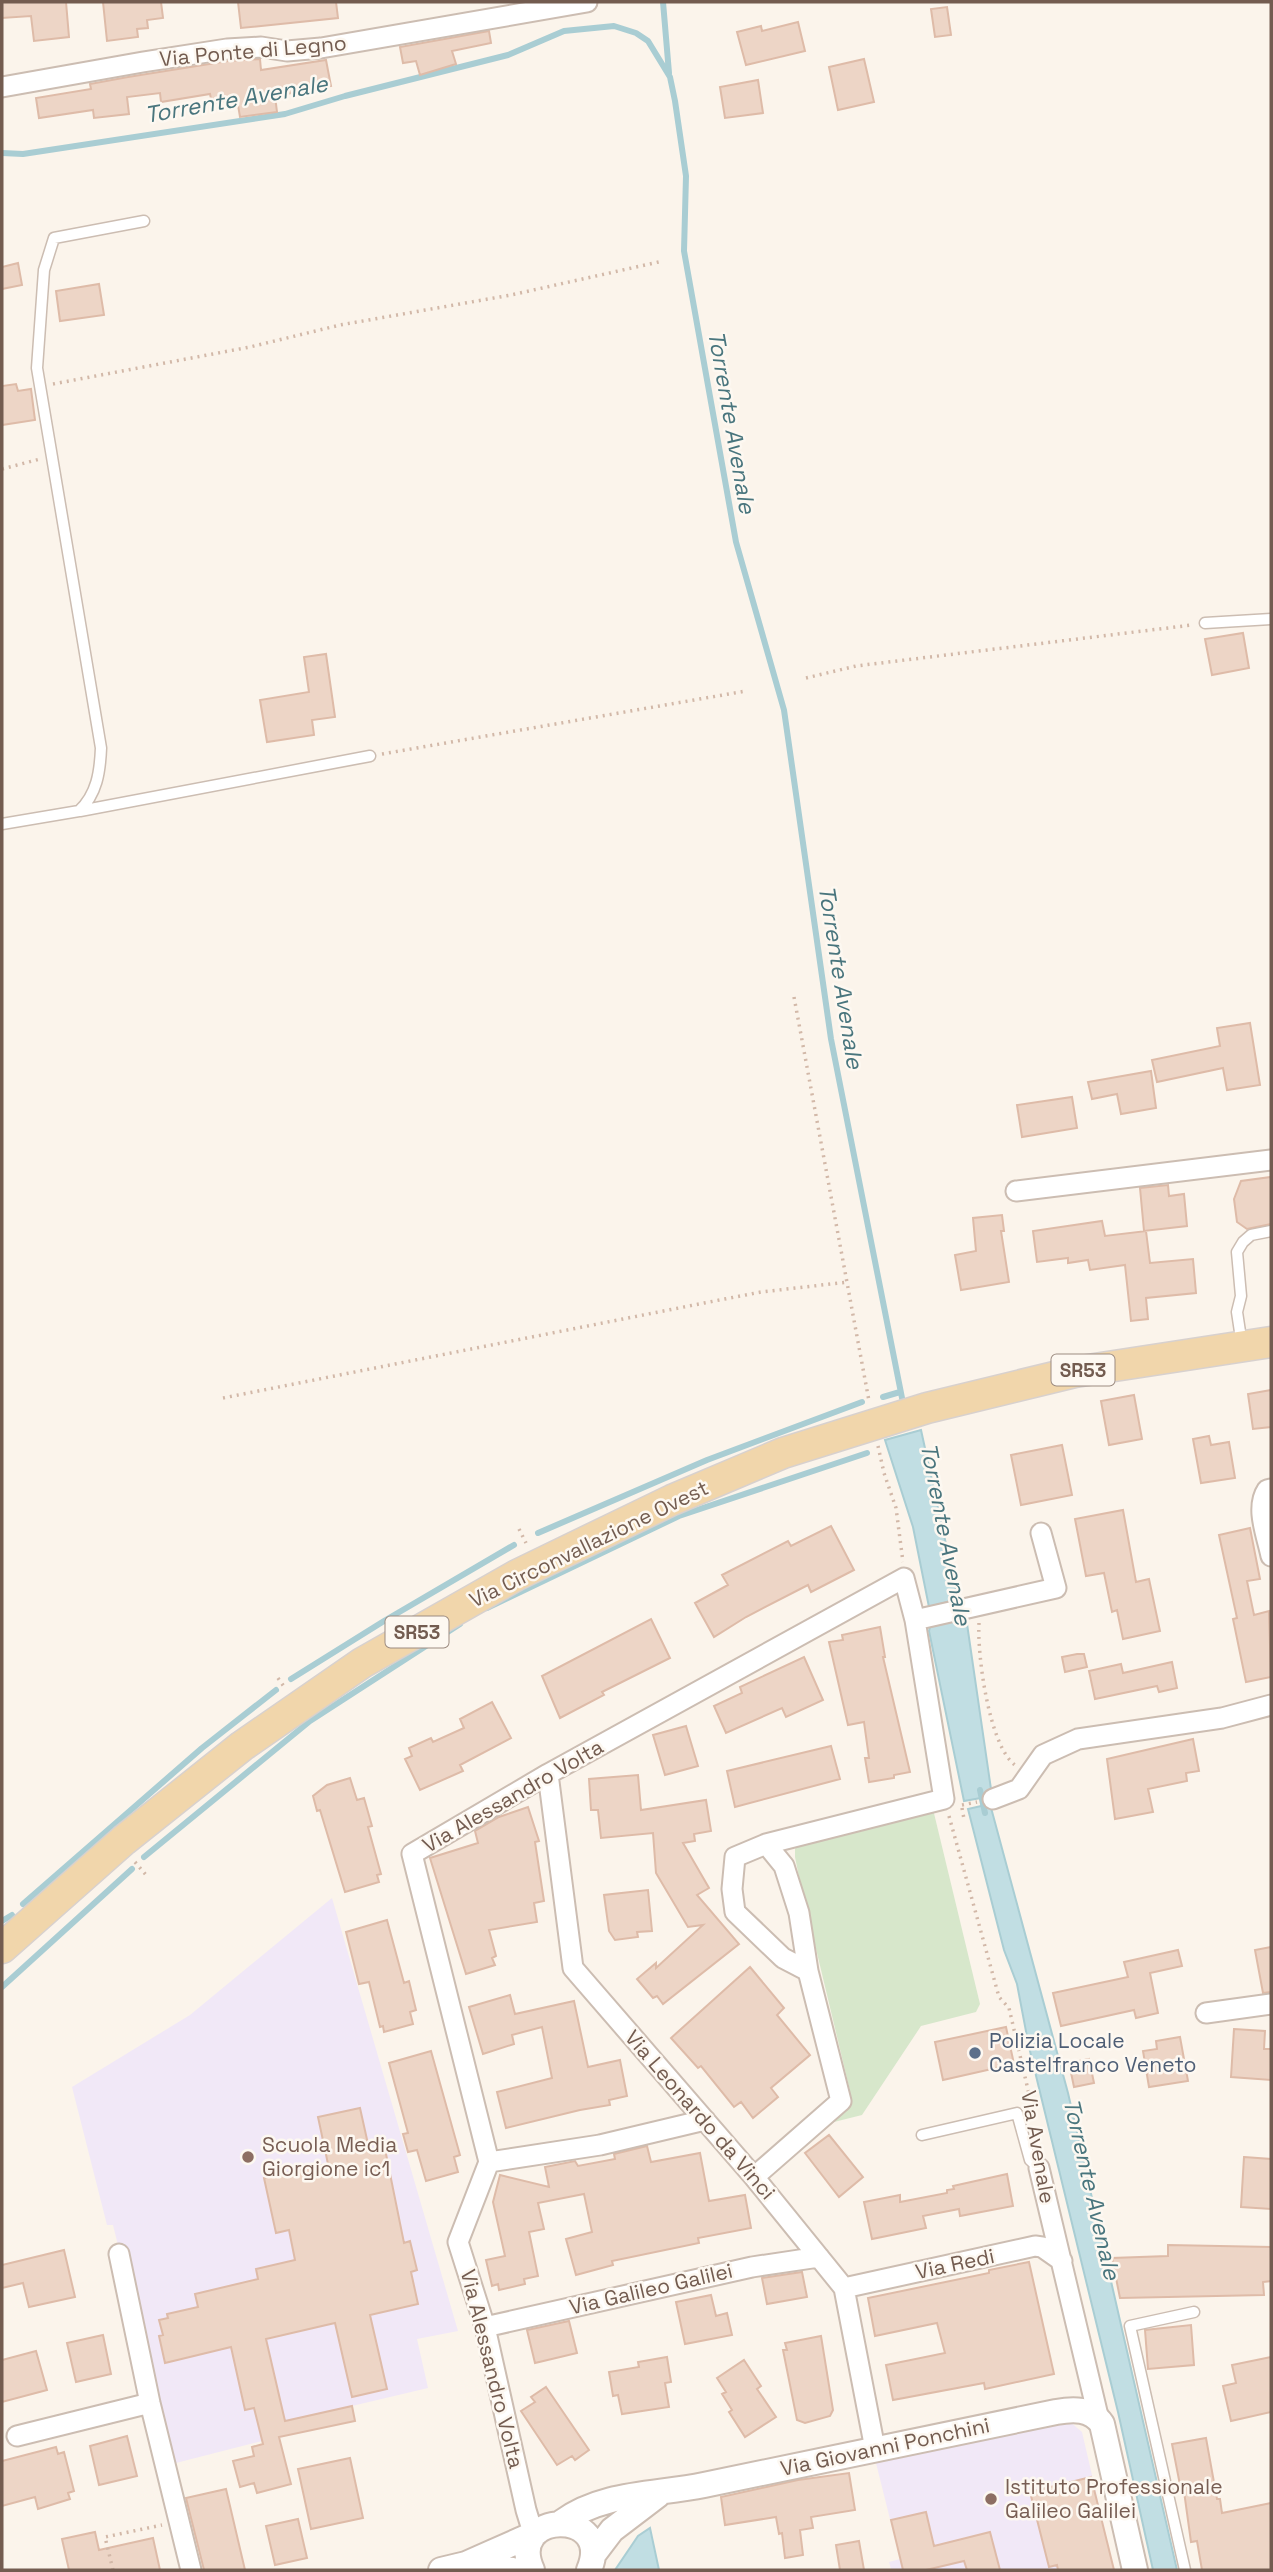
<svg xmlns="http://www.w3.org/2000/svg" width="1273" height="2572" viewBox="0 0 1273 2572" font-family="'Space Grotesk',sans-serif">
<rect width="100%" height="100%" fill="#fbf4eb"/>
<!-- education -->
<path fill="#f1e8f7" d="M 332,1898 L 458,2331 L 417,2339 L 428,2388 L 352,2406 L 266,2440 L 172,2464 L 113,2225 L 107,2225 L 72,2087 L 190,2015 Z
M 1069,2421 L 1082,2432 L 1114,2570 L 886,2570 L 891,2569 L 889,2562 L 900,2559 L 876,2463 Z"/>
<!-- green -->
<path fill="#d7e7cb" d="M 932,1805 L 980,2004 L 976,2012 L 921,2026 L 862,2115 L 822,2125 L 848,2101 L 850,2091 L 800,1882 L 795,1857 L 795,1849 L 800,1840 Z"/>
<!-- water -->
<path fill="#c1dee3" stroke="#a9cdd3" stroke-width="2" d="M 921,1430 L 958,1599 L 929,1607 L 913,1527 L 885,1440 Z
M 966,1617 L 992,1796 L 964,1801 L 929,1631 L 930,1627 Z
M 990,1804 L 1068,2093 L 1177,2570 L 1153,2570 L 1118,2412 L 1029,2047 L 1017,1984 L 1004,1950 L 968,1809 Z
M 650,2528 L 659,2570 L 615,2570 L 638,2536 Z"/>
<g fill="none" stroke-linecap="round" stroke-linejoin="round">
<!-- stream -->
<path stroke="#a9cdd3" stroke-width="6" d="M 663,2 L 669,73
M 2,153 L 23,154 L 285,114 L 345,96 L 508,55 L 564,31 L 614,26 L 636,33 L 648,41 L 670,77 L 675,101 L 686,176 L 684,251 L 736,542 L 784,710 L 831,1039 L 904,1408
M 883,1397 L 900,1392
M 538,1533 L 707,1460 L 862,1402
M 487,1608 L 679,1516 L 867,1453
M 291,1679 L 384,1621 L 514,1545
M 980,1790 L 985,1813
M 144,1857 L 310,1721 L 460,1624
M 23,1904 L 202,1748 L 276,1690
M 2,1921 L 12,1915
M 2,1987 L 132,1869"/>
</g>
<!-- building -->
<path fill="#edd5c6" stroke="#debba8" stroke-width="2" d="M 2,2 L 66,2 L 69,37 L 34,41 L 31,16 L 2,18 Z
M 103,2 L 161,2 L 163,18 L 147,20 L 148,28 L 137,29 L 138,37 L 107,41 Z
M 238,2 L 336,2 L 338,18 L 241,28 Z
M 947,7 L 951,35 L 935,37 L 931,9 Z
M 798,22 L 805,51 L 746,65 L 737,32 L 761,26 L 762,31 Z
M 489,31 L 491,43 L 452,51 L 456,64 L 420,75 L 416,61 L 403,63 L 400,47 Z
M 260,59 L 261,70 L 326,60 L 331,86 L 275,96 L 277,112 L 240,117 L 237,99 L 212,103 L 210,94 L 161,102 L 160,93 L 127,97 L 129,114 L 94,118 L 93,110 L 39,118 L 36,98 L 91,89 L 90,84 L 128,77 L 228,61 Z
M 864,59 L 874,102 L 838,110 L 829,67 Z
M 758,80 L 763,113 L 725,118 L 720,87 Z
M 18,263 L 22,285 L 2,289 L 2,267 Z
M 99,284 L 104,315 L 60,321 L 56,291 Z
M 16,384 L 18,391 L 31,389 L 35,420 L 2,425 L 2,386 Z
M 1243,633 L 1249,668 L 1212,675 L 1205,639 Z
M 326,654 L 335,717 L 312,720 L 314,735 L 267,742 L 260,700 L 309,692 L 304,657 Z
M 1250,1023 L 1260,1085 L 1227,1090 L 1223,1068 L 1157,1082 L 1152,1060 L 1220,1046 L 1217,1028 Z
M 1151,1071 L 1156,1108 L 1121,1114 L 1117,1094 L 1092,1099 L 1088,1082 Z
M 1072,1097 L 1077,1128 L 1022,1137 L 1017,1105 Z
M 1271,1177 L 1271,1224 L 1247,1229 L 1237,1222 L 1234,1199 L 1241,1181 Z
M 1168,1185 L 1169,1196 L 1184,1194 L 1187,1226 L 1144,1231 L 1140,1188 Z
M 1002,1215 L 1004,1231 L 1001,1231 L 1009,1282 L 961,1290 L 955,1255 L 976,1251 L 973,1218 Z
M 1102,1221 L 1105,1236 L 1146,1231 L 1150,1263 L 1193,1259 L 1196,1293 L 1146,1298 L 1148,1319 L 1131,1321 L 1125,1265 L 1090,1270 L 1088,1260 L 1068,1263 L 1068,1258 L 1037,1262 L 1033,1231 Z
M 1271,1390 L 1271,1427 L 1253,1429 L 1248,1394 Z
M 1134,1395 L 1142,1439 L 1109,1445 L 1101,1401 Z
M 1209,1436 L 1211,1445 L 1229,1442 L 1235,1478 L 1201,1483 L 1193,1439 Z
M 1062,1445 L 1072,1495 L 1021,1505 L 1011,1455 Z
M 1123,1510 L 1136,1582 L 1149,1579 L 1160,1631 L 1123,1639 L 1117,1610 L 1112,1612 L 1104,1573 L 1086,1576 L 1075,1519 Z
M 831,1526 L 854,1570 L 811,1592 L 808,1585 L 746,1617 L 714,1637 L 695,1603 L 728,1585 L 722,1575 L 788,1541 L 791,1546 Z
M 1250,1528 L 1260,1579 L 1247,1581 L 1254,1615 L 1269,1611 L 1271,1677 L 1246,1682 L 1233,1619 L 1237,1618 L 1219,1535 Z
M 651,1619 L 670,1658 L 602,1692 L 604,1695 L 560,1718 L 542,1676 Z
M 880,1627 L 885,1657 L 883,1657 L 910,1772 L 894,1775 L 894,1778 L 869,1782 L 865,1758 L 869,1758 L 864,1722 L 848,1725 L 829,1642 L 843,1640 L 842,1635 Z
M 1077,1654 L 1084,1654 L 1087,1667 L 1065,1672 L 1062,1657 Z
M 804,1657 L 823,1700 L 786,1717 L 782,1708 L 726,1733 L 714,1706 L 742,1693 L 740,1687 Z
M 1172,1662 L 1177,1688 L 1159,1692 L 1157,1686 L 1095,1699 L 1089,1671 L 1121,1664 L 1123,1673 Z
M 492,1702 L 511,1738 L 460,1765 L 463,1771 L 420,1790 L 405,1759 L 412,1756 L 409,1748 L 431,1738 L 433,1742 L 464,1728 L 460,1719 Z
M 686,1726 L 698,1766 L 665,1775 L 653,1735 Z
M 1193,1739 L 1199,1771 L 1186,1773 L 1187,1781 L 1148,1789 L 1153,1812 L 1115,1819 L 1107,1759 Z
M 831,1746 L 840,1779 L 735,1807 L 727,1771 Z
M 638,1775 L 641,1810 L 706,1800 L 711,1831 L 694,1834 L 695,1841 L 683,1843 L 709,1888 L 697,1895 L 739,1944 L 663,2004 L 657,1996 L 653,1998 L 637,1979 L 656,1963 L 656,1968 L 703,1925 L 688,1927 L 656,1873 L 653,1833 L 601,1838 L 598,1810 L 591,1810 L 589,1779 Z
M 350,1778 L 357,1800 L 364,1798 L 372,1826 L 368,1827 L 381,1874 L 377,1875 L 379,1882 L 345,1892 L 320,1810 L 317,1811 L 313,1796 L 327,1785 Z
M 528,1807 L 539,1841 L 535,1842 L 544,1901 L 534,1903 L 537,1922 L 489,1930 L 496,1956 L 492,1958 L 495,1965 L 466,1974 L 430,1858 L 478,1843 L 475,1831 L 499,1817 Z
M 648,1890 L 652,1931 L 637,1932 L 638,1937 L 615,1940 L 609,1931 L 604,1895 Z
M 387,1920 L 404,1983 L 409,1981 L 416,2010 L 410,2012 L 413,2024 L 384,2032 L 383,2026 L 380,2027 L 369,1982 L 359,1984 L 346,1932 Z
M 1271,1947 L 1271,1992 L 1263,1993 L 1255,1950 Z
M 1178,1950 L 1182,1966 L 1150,1973 L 1158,2013 L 1136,2018 L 1134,2010 L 1061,2026 L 1053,1993 L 1128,1977 L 1124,1962 Z
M 750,1967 L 784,2008 L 777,2015 L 810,2055 L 771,2088 L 778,2097 L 753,2118 L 741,2102 L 734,2107 L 701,2066 L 698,2068 L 671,2038 Z
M 510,1995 L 515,2014 L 574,2001 L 588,2067 L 620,2060 L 627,2096 L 609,2100 L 610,2105 L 580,2110 L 506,2128 L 497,2092 L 552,2078 L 542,2027 L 512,2035 L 514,2044 L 483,2054 L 469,2007 Z
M 1006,2027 L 1014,2064 L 943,2080 L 935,2042 Z
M 1234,2029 L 1265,2031 L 1264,2049 L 1271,2049 L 1271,2080 L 1231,2077 Z
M 1180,2037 L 1188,2081 L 1149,2087 L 1143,2051 L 1157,2049 L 1156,2041 Z
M 431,2051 L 460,2155 L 454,2157 L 458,2172 L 426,2181 L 417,2150 L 408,2152 L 403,2134 L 408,2133 L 389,2063 Z
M 1089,2059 L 1094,2083 L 1074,2087 L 1069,2063 Z
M 360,2108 L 370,2153 L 385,2149 L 404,2243 L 410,2241 L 417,2270 L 411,2272 L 418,2304 L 370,2315 L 387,2389 L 352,2397 L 335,2323 L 266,2339 L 285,2421 L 352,2406 L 355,2421 L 279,2437 L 291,2484 L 257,2493 L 254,2483 L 240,2487 L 233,2461 L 254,2456 L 252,2447 L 263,2444 L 254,2408 L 245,2410 L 231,2347 L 165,2363 L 159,2336 L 163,2335 L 159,2320 L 168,2318 L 167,2314 L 198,2307 L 195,2294 L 258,2279 L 256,2269 L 295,2260 L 289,2230 L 276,2233 L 264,2178 L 328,2164 L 318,2117 Z
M 829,2135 L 863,2177 L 839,2197 L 805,2153 Z
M 647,2146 L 651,2162 L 700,2153 L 709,2201 L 745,2195 L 751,2228 L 698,2238 L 699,2243 L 612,2261 L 613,2265 L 576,2275 L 566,2239 L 592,2232 L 584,2194 L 538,2203 L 544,2229 L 529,2232 L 538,2276 L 524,2279 L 525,2284 L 499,2290 L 498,2284 L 492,2286 L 486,2260 L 505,2256 L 493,2202 L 500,2175 L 549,2187 L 545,2167 L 575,2161 L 578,2166 L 615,2159 L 614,2154 Z
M 1244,2157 L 1271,2159 L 1271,2209 L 1241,2207 Z
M 1007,2174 L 1013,2206 L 960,2216 L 959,2209 L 923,2216 L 926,2228 L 872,2239 L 864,2202 L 900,2195 L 900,2202 L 947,2193 L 947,2190 L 954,2189 L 953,2186 Z
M 1168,2245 L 1271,2247 L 1271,2281 L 1263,2282 L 1264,2295 L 1120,2298 L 1112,2258 L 1168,2256 Z
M 64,2250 L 75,2297 L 29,2307 L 23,2283 L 2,2288 L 2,2265 Z
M 1029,2262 L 1054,2374 L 985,2389 L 984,2383 L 893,2400 L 886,2365 L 945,2353 L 937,2323 L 875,2336 L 868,2298 L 989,2273 L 989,2270 Z
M 802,2272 L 807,2297 L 767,2304 L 762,2278 Z
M 711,2295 L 716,2316 L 727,2313 L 732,2335 L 685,2344 L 676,2302 Z
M 569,2321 L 577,2353 L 535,2363 L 527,2330 Z
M 1191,2325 L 1194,2365 L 1148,2369 L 1145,2330 Z
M 103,2335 L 111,2374 L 76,2382 L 67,2343 Z
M 821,2336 L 833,2410 L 830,2416 L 805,2423 L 797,2420 L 783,2350 L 787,2350 L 785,2343 Z
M 36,2351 L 47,2390 L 2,2402 L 2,2360 Z
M 667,2357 L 671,2382 L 665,2383 L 669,2407 L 622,2414 L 618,2395 L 613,2396 L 609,2372 L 639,2367 L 638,2362 Z
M 1271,2357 L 1271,2412 L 1231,2421 L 1223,2386 L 1236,2383 L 1232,2365 Z
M 744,2360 L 761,2386 L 757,2389 L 776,2417 L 745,2437 L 729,2412 L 732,2410 L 722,2394 L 726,2392 L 717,2378 Z
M 546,2387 L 589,2450 L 575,2460 L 572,2456 L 557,2465 L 521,2411 L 535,2402 L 531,2397 Z
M 127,2436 L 137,2476 L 99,2485 L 90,2446 Z
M 1206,2438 L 1217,2499 L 1220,2499 L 1222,2513 L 1271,2503 L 1271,2570 L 1202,2570 L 1197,2541 L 1191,2542 L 1183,2484 L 1180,2485 L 1172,2444 Z
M 56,2447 L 58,2454 L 64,2452 L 74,2491 L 68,2493 L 70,2499 L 38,2509 L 35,2497 L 2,2506 L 2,2461 Z
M 350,2458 L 363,2518 L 311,2529 L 298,2469 Z
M 849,2473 L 855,2510 L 811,2517 L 813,2528 L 800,2530 L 803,2555 L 785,2558 L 782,2533 L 779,2534 L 776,2517 L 725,2525 L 721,2497 L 798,2480 Z
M 1091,2477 L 1114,2570 L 1058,2570 L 1057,2565 L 1049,2567 L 1030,2492 Z
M 226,2489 L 245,2570 L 204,2570 L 186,2498 Z
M 926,2512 L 934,2546 L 990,2532 L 1000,2570 L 967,2570 L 964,2561 L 926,2570 L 903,2570 L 891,2520 Z
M 298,2519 L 307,2558 L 275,2565 L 266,2526 Z
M 95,2532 L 99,2550 L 153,2538 L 160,2570 L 69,2570 L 62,2539 Z
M 859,2541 L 864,2570 L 840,2570 L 836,2545 Z"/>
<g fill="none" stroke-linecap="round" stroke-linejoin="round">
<defs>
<path id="service" d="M 1205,623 L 1271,619
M 80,811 L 370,756
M 2,824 L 79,811 C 97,794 100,772 101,748 L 37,368 L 44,270 L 54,238 L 144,221
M 1242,1345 L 1237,1312 L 1241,1296 L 1237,1252 L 1243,1242 L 1251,1235 L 1271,1231
M 922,2135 L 1017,2113 L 1030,2160 L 1039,2168
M 1185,2570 L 1130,2326 L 1194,2312"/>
<path id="minor" d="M 2,87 L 143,62 L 227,49 L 261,47 L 287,51 L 321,48 L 587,2
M 1016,1191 L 1271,1160
M 1271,1489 L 1267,1490 C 1255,1508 1267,1536 1271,1556
M 915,1620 L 1056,1588 L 1041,1533
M 548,1774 L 573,1968 L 754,2177 L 844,2288 L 875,2449
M 993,1799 L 1019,1789 L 1043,1755 L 1078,1739 L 1222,1718 L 1271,1705
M 766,1844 L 735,1857 L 732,1889 L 735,1912 L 783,1958 L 808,1971
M 1206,2013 L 1271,2004
M 489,2162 L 600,2145 L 705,2120
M 1039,2168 L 1099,2420
M 119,2254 L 150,2403 L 191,2570
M 844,2288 L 1035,2246 L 1042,2247 L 1062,2261
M 485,2327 L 752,2267 L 819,2257
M 17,2436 L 150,2403
M 538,2532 L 530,2523 L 526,2510 L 485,2327 L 458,2242 L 489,2162 L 412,1854 L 548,1774 L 904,1578 L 915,1620 L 944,1799 L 766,1844 L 784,1866 L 799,1913 L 808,1971 L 841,2101 L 754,2177"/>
<path id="tertiary" d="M 562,2522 C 603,2492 656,2495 704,2485 C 822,2460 939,2436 1056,2412 C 1073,2409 1091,2408 1102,2424 L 1135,2570
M 593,2555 L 612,2530 L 658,2495
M 466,2564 L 536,2533
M 441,2570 L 466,2564 L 512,2570
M 532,2570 C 505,2510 615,2508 589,2570"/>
<path id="primary" d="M 2,1948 L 124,1840 L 242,1746 L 362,1663 L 517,1575 L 672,1500 L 783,1453 L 927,1408 L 1075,1372 L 1271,1342"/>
</defs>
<!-- service casing -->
<use href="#service" stroke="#ccbdb2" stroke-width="13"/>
<!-- minor casing -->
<use href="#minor" stroke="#ccbdb2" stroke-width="23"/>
<!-- tertiary casing -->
<use href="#tertiary" stroke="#ccbdb2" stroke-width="28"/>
<!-- primary casing -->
<use href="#primary" stroke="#d8d1ce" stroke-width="33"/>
<!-- path -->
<path stroke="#d2b8a8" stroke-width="3.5" stroke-dasharray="2 5" stroke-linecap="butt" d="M 53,384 L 250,347 L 340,325 L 511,295 L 663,261
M 2,469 L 40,459
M 806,678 L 856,666 L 1192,625
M 382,754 L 746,691
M 794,997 L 869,1401
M 223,1398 L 704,1303 L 761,1292 L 848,1282
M 878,1446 L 884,1473 L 896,1508 L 903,1562
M 519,1529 L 526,1543
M 979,1623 C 977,1654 989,1746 1015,1765
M 278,1678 L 285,1688
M 962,1805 L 977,1802
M 962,1808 L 964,1819
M 949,1816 L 999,1997 L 1009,2008 L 1032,2107
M 135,1862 L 146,1875
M 113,2570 L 105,2537 L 162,2525"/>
<!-- service -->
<use href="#service" stroke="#fff" stroke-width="10"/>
<!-- minor -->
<use href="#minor" stroke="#fff" stroke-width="19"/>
<!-- tertiary -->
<use href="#tertiary" stroke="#fff" stroke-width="24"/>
<!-- primary -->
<use href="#primary" stroke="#f1d6ab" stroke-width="30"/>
</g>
<!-- markers -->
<circle fill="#5c6f8a" stroke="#fdf8f1" stroke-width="2.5" cx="975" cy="2053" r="7"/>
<g fill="#8d6e63" stroke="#fdf8f1" stroke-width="2.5">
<circle cx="248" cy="2157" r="7"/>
<circle cx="991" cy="2499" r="7"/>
</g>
<g text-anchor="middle" stroke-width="5" stroke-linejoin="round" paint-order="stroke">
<!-- shield labels -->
<g fill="#fdf8f1" stroke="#9c8b80" stroke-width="2">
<rect x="1051.5" y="1354.5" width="63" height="31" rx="5"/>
<rect x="385.5" y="1616.5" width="63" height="31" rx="5"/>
</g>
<g font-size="19" font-weight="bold" fill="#735c50">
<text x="1083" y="1377">SR53</text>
<text x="417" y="1639">SR53</text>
</g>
<!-- street labels -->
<g font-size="21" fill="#735c50" stroke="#fdf8f1">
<text transform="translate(253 51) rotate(-5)" y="7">Via Ponte di Legno</text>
<text transform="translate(589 1544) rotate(-26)" y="7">Via Circonvallazione Ovest</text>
<text transform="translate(513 1796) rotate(-30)" y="7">Via Alessandro Volta</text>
<text transform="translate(700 2115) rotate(49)" y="7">Via Leonardo da Vinci</text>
<text transform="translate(1038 2147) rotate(80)" y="7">Via Avenale</text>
<text transform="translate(955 2264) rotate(-12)" y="7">Via Redi</text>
<text transform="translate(651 2289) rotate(-13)" y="7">Via Galileo Galilei</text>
<text transform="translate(492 2369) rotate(76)" y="7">Via Alessandro Volta</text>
<text transform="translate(885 2447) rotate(-12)" y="7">Via Giovanni Ponchini</text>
</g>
<!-- service labels -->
<g font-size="21" fill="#4e5e75" stroke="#fdf8f1" text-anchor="start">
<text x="989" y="2048">Polizia Locale<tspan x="989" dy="24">Castelfranco Veneto</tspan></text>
</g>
<!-- education labels -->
<g font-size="21" fill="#785e54" stroke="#fdf8f1" text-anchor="start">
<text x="262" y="2152">Scuola Media<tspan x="262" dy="24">Giorgione ic1</tspan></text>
<text x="1005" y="2494">Istituto Professionale<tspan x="1005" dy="24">Galileo Galilei</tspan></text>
</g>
<!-- water labels -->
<g font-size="23" font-style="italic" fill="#49757d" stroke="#fdf8f1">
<text transform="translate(236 99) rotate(-10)" y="8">Torrente Avenale</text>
<text transform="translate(732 422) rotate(80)" y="8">Torrente Avenale</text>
<text transform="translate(841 977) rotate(81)" y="8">Torrente Avenale</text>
<text transform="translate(946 1534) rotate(79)" y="8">Torrente Avenale</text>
<text transform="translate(1092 2189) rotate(77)" y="8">Torrente Avenale</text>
</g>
</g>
<!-- border -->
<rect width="1273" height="2572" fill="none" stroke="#735c50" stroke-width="7"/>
</svg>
